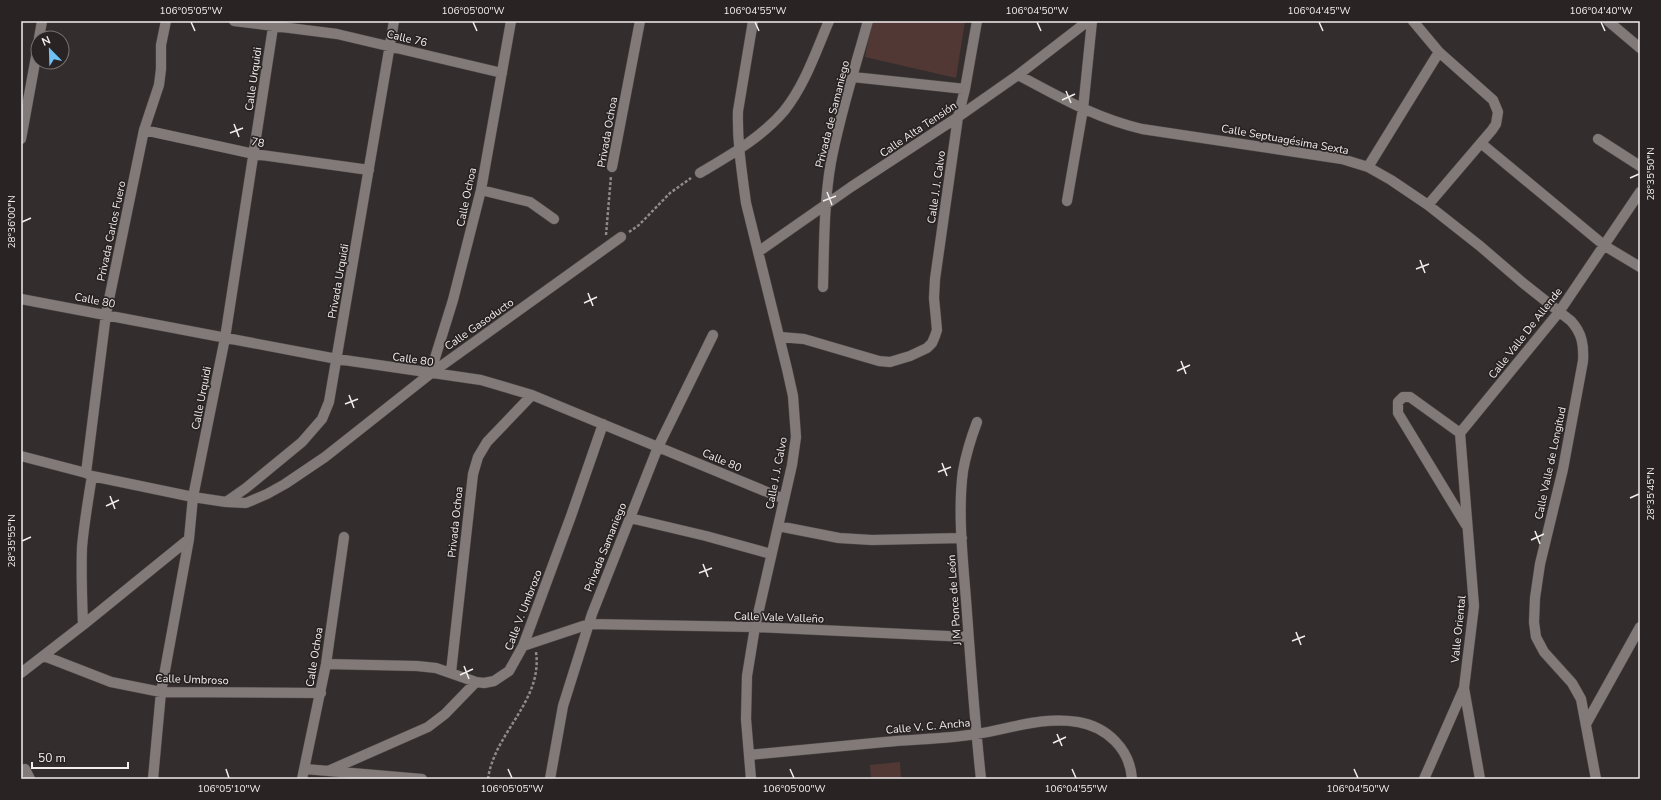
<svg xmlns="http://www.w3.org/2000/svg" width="1661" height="800" viewBox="0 0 1661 800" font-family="'Nunito Sans',sans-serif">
<rect width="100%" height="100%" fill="#332e2d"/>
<!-- green -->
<path fill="#513834" d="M 872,21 L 965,21 L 956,78 L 865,57 Z
M 900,762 L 901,779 L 871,779 L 870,765 Z"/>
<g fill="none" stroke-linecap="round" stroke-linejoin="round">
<defs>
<path id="minor" d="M 234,21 L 337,34 L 502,73
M 1413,21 L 1439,52 L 1493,100 L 1498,112 L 1496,124 L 1492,130 L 1428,205
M 1608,21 L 1640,48
M 39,38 L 42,21
M 1018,75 C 1060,97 1095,118 1142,129 L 1342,159 L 1368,167 L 1391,180 L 1428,205 L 1480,246 L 1523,283 L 1571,321 C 1582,333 1584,345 1583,361 L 1563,469 L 1540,564 L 1535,598 L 1534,622 L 1536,637 L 1544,652 L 1572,683 L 1581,699 L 1596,779
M 853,77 L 965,89
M 144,130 L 254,154 L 369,170
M 21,139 L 38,46
M 1598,139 L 1640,166
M 1482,144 L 1605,246 L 1640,267
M 612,167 L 640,21
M 1368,167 L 1439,52
M 700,173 C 730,155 761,138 784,111 C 805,85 816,51 829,21
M 481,190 L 530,202 L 554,219
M 1067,201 L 1083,109 L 1092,21
M 758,252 L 851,187 L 958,117 L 1018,75 L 1088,21
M 823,287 C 824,247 824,201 831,162 C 840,114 855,68 868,21
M 21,299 L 337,359 L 481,380 L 532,395 L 784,499
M 780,337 L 804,339 L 879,361 L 890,362 L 910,356 L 927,348 L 932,343 L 935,336 L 937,330 L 934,298 L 935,279 L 958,117 L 965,89 L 977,21
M 430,374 L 453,300 L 481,190 L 511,21
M 977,422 C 971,438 966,454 963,471 C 957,515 964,569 967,613 C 971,669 975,724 981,779
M 1460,433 L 1474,606 L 1464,688 L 1480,779
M 1460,433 L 1559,312 L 1640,192
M 1460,433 L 1410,397 L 1403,397 L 1398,402 L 1398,413 L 1466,525
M 21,456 L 86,473 L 92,476 L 193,497 L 226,502 L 246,503 L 267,494 L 285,484 L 325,457 L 430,374 L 621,237
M 86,473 L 106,314 L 144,130 L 159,85 L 161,69 L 161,45 L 166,21
M 226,502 L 246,488 L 302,442 L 322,419 L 329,402 L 394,21
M 630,518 L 706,536 L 771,554
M 778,526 L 839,538 L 872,540 L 962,538
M 83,625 C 82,599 81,574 82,547 C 84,524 88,500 92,476
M 523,646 L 589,624 L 755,627 L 968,637
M 44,656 L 111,682 L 161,692 L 321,693
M 326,664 L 417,666 L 436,668 L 476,682 L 484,683 L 494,681 L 509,671 L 523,646 L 571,516 L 603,424
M 451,672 L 473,474 L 478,457 L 487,442 L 532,395
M 21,673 L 83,625 L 189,539
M 1586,724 L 1640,627
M 749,755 C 794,751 839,746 885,742 C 915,739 946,739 976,734 C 1010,729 1042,716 1078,722 C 1107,727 1130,749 1132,779
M 25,769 L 30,779
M 305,769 L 422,779
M 328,771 L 428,727 L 445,714 L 476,682
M 153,779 L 161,692 L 189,539 L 193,497 L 225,338 L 274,21
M 302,779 L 326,664 L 344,537
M 550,779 L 563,706 L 592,614 L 658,447 L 713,335
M 751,779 L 746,719 L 747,676 L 755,627 L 792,465 L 796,437 L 793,396 L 787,369 L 746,203 C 742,173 737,142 738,111 L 753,21
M 1424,779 L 1464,688"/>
</defs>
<!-- minor casing -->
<use href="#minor" stroke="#4f4a49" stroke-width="11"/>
<!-- path -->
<path stroke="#8f8b8a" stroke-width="2.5" stroke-dasharray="3 2" stroke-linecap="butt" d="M 629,232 L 639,225 L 670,193 L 691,178
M 606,235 L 611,176
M 488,779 C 494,733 543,701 536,652"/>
<!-- minor -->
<use href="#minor" stroke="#817a79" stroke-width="10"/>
</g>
<!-- ticks -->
<path fill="none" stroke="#f2eeee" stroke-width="1.5" d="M 191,22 L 195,31M 473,22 L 477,31M 755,22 L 759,31M 1037,22 L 1041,31M 1319,22 L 1323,31M 1601,22 L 1605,31M 1066,91 L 1071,103M 1062,100 L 1075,94M 234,124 L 239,137M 230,133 L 243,128M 1630,178 L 1639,174M 827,192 L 832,205M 823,201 L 836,196M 22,222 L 31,218M 1420,260 L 1425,273M 1416,269 L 1429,264M 588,293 L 593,306M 584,303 L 597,297M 1181,361 L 1186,374M 1177,371 L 1190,365M 349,395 L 354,408M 345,404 L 358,399M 942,463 L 947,476M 938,472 L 951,467M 110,496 L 115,509M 1630,498 L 1639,494M 106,506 L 119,500M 1535,531 L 1540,544M 1531,540 L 1544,534M 22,541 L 31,537M 703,564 L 708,577M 699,573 L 712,568M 1296,632 L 1301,645M 1292,641 L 1305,636M 464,666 L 469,679M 460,675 L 473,669M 1057,734 L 1062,746M 1053,743 L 1066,737M 226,769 L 229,778M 508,769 L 512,778M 790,769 L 794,778M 1072,769 L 1076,778M 1354,769 L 1358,778"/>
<g text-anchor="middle" stroke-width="3.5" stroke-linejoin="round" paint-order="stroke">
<!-- street labels -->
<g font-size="11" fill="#f2eeee" stroke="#292423">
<text transform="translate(407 38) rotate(13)" y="4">Calle 76</text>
<text transform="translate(253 79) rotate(-82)" y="4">Calle Urquidi</text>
<text transform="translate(832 114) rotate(-76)" y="4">Privada de Samaniego</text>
<text transform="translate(918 129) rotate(-34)" y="4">Calle Alta Tensión</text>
<text transform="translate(607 132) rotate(-80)" y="4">Privada Ochoa</text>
<text transform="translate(1285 139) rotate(10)" y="4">Calle Septuagésima Sexta</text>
<text transform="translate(258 142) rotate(10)" y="4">78</text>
<text transform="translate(936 187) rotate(-82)" y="4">Calle J. J. Calvo</text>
<text transform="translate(466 197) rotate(-78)" y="4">Calle Ochoa</text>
<text transform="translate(111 231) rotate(-78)" y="4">Privada Carlos Fuero</text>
<text transform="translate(338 281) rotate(-80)" y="4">Privada Urquidi</text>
<text transform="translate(95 300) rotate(11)" y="4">Calle 80</text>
<text transform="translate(479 324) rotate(-35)" y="4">Calle Gasoducto</text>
<text transform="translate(1525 333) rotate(-52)" y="4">Calle Valle De Allende</text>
<text transform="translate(413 359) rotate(8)" y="4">Calle 80</text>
<text transform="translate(201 398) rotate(-79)" y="4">Calle Urquidi</text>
<text transform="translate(722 460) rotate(23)" y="4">Calle 80</text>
<text transform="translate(1550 463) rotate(-78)" y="4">Calle Valle de Longitud</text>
<text transform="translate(776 473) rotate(-79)" y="4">Calle J. J. Calvo</text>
<text transform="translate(455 522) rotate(-84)" y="4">Privada Ochoa</text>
<text transform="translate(605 547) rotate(-68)" y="4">Privada Samaniego</text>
<text transform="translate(954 600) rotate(-94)" y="4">J M Ponce de León</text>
<text transform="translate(523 610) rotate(-69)" y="4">Calle V. Umbrozo</text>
<text transform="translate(779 617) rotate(2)" y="4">Calle Vale Valleño</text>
<text transform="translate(1458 629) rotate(-84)" y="4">Valle Oriental</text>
<text transform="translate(314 657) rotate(-81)" y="4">Calle Ochoa</text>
<text transform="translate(192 679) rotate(2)" y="4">Calle Umbroso</text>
<text transform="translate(928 726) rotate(-5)" y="4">Calle V. C. Ancha</text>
</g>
</g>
<!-- border -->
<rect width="1661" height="800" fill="none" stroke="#292423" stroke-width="44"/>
<!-- north arrow -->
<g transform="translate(50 50) rotate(337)"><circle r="19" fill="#292423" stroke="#797574"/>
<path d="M0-3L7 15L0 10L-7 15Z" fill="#70c1f4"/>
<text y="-6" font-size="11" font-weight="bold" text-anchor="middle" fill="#f2eeee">N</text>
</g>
<!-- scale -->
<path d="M32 762v6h96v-6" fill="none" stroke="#f2eeee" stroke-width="2"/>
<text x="38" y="762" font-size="12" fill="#f2eeee" stroke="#292423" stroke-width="3" paint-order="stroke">50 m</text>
<rect x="22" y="22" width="1617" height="756" fill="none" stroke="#f2eeee" stroke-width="1.5"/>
<g font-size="10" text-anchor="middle" fill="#f2eeee">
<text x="191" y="14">106°05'05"W</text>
<text x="473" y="14">106°05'00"W</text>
<text x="755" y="14">106°04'55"W</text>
<text x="1037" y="14">106°04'50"W</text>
<text x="1319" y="14">106°04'45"W</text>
<text x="1601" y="14">106°04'40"W</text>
<text transform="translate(1650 174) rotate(-90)" y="4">28°35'50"N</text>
<text transform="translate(11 222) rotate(-90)" y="4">28°36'00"N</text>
<text transform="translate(1650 494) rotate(-90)" y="4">28°35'45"N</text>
<text transform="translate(11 541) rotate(-90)" y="4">28°35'55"N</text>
<text x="229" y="792">106°05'10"W</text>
<text x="512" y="792">106°05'05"W</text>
<text x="794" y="792">106°05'00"W</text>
<text x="1076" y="792">106°04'55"W</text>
<text x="1358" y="792">106°04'50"W</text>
</g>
</svg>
